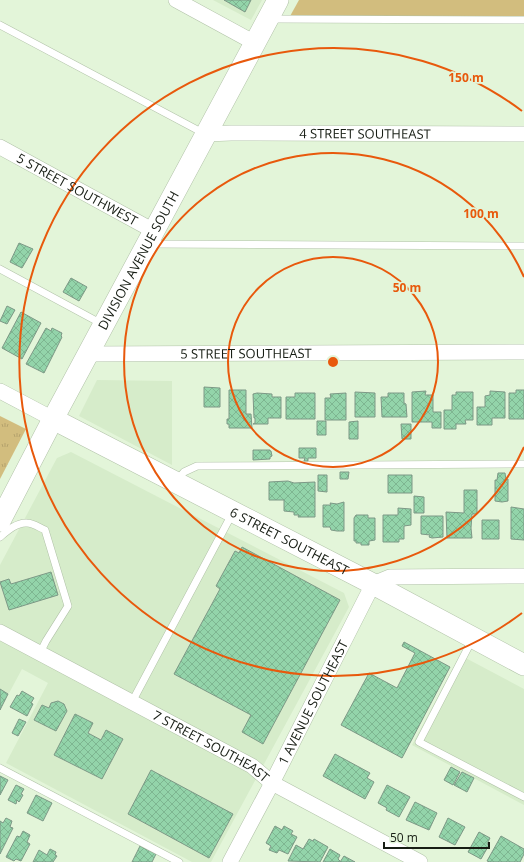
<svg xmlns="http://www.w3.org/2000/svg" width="524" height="862" viewBox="0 0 524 862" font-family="'Open Sans',sans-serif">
<defs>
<pattern id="park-tufts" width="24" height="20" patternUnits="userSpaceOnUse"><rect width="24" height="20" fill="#d2bd7e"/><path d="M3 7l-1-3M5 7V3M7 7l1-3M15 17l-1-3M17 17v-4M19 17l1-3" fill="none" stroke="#b4a26c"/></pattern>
<pattern id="building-cross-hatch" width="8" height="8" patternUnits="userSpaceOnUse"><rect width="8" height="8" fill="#93d4aa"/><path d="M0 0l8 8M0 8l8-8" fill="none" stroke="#7eb691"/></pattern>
</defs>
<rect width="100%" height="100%" fill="#e3f5d9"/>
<!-- built -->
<path fill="#d6ecca" d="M 213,0 L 262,0 L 251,20 Z
M 97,380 L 172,381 L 172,465 L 79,416 Z
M 71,452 L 344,593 L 349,607 L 211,862 L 192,862 L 6,763 L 48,683 L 22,669 L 0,710 L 0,565 L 57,458 Z
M 460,655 L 524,689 L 524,805 L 412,745 Z"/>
<!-- park -->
<path fill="url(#park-tufts)" d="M 0,416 L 26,429 L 0,479 Z"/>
<!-- garden -->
<path fill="#d2bd7e" d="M 299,0 L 524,0 L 524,19 L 289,18 Z"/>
<!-- building -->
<path fill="url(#building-cross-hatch)" stroke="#7d9886" d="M 224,0 L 251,0 L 245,12 Z
M 19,243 L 33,249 L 22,268 L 10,262 Z
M 71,278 L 87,287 L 79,301 L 63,292 Z
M 7,306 L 15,310 L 7,324 L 0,321 Z
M 21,312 L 41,323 L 22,359 L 2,348 Z
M 46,328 L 51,331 L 52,328 L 62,333 L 61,336 L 62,337 L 44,373 L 26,364 Z
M 204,387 L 220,388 L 220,407 L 204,407 Z
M 229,390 L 246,390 L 246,414 L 251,414 L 252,428 L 229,428 L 229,424 L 227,424 L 227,419 L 229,419 Z
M 516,390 L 524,390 L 524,419 L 509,419 L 509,393 L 516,393 Z
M 426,391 L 425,395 L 433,395 L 433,412 L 441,412 L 441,428 L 432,428 L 432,422 L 412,422 L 412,392 Z
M 490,391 L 505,392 L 505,418 L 492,418 L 492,425 L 477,425 L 477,407 L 485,407 L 485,396 L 490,395 Z
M 355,392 L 375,393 L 375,417 L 355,417 Z
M 456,392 L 473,392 L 473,420 L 465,420 L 466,424 L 456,424 L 456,429 L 444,429 L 444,410 L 452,410 L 452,395 L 456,395 Z
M 257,393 L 272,394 L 272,397 L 281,397 L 281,418 L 268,418 L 268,424 L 253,424 L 255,423 L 255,418 L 254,418 L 253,394 Z
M 295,393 L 315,393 L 315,419 L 286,419 L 286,397 L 295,397 Z
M 346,393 L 346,420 L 325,420 L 325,398 L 331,398 L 330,394 Z
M 388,393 L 404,393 L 404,403 L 406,404 L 407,417 L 382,417 L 381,397 L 388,397 Z
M 317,421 L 326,421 L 326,435 L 317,435 Z
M 358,421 L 358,439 L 349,439 L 349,422 Z
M 401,424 L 411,424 L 411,439 L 402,439 Z
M 299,448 L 316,448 L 316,458 L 308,458 L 308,461 L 304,461 L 305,458 L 299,458 Z
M 253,450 L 270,450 L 270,451 L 271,451 L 272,456 L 270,457 L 270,459 L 253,460 Z
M 340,472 L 349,472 L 348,479 L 340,479 Z
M 498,473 L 505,473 L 506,480 L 508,479 L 508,501 L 502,502 L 495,501 L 495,480 L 497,480 Z
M 318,475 L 327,475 L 327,492 L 318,491 Z
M 388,475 L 412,475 L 412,493 L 388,493 Z
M 288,481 L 294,483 L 315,482 L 315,517 L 298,517 L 299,515 L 294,515 L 294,512 L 284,511 L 284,500 L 269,500 L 269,482 Z
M 464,490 L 477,490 L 477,514 L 472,514 L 471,528 L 472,538 L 447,538 L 446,512 L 464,513 Z
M 414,496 L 424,497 L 424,513 L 414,513 Z
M 344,502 L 344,531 L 337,531 L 331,530 L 330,527 L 323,527 L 323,505 L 331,505 L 330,503 L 337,504 Z
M 511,507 L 524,509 L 524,540 L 511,539 Z
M 398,508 L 411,509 L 411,525 L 404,526 L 404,539 L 399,539 L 399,542 L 383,542 L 383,515 L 398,515 Z
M 356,515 L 368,515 L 368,518 L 375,518 L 375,540 L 369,541 L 369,545 L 361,545 L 361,543 L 356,543 L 356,541 L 354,541 L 354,518 Z
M 421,516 L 443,516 L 443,537 L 432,538 L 429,537 L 430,535 L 421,534 Z
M 482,520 L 499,520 L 499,539 L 482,539 Z
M 242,547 L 340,600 L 263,744 L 242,732 L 251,715 L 174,674 L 220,589 L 216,586 L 235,551 L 239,553 Z
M 51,572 L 58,595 L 9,610 L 0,582 L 9,579 L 11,584 Z
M 404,642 L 450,667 L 402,758 L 341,725 L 369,673 L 397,688 L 415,653 L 402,646 Z
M 0,689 L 8,694 L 0,710 Z
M 22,691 L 34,698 L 31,703 L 33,704 L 27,716 L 10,707 L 17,695 L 19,696 Z
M 58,701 L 64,704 L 67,711 L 56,731 L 34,720 L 42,705 L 49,708 L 51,703 Z
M 75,714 L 93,723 L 88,733 L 101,740 L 106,730 L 123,739 L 102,779 L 54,755 Z
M 19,719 L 26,722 L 18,736 L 12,733 Z
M 335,754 L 370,773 L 367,778 L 374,782 L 365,799 L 323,776 Z
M 451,767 L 460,772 L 453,785 L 444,780 Z
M 151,770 L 233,814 L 209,858 L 128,814 Z
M 462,772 L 474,778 L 467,792 L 454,785 Z
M 0,776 L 8,780 L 0,795 Z
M 16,785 L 24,789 L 21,794 L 23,795 L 19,802 L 17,800 L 16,804 L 8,800 Z
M 387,785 L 410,797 L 399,817 L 386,810 L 387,808 L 378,803 Z
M 36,795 L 52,803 L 43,821 L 27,813 Z
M 415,802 L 437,813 L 429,830 L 406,820 Z
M 6,818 L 12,821 L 10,827 L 13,828 L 0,854 L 0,821 L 3,823 Z
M 448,818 L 465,827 L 455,845 L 439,837 Z
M 275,826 L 282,830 L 284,826 L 293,831 L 291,834 L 297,837 L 288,854 L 279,850 L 277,853 L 269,850 L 271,846 L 266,843 Z
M 23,831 L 30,835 L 27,842 L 30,844 L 21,861 L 16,859 L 14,861 L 6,857 L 17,836 L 20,837 Z
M 479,832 L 490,838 L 487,844 L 489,845 L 481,859 L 468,852 Z
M 501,836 L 524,849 L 524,854 L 520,862 L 490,862 L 487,861 Z
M 309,839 L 313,841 L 314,839 L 328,847 L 320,862 L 288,861 L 296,845 L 303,849 Z
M 140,846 L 156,854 L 152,862 L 132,862 Z
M 50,849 L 56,852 L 55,855 L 57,856 L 53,862 L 33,862 L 39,850 L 47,855 Z
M 330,849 L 340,855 L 338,859 L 340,861 L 340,862 L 323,862 Z
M 344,856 L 355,862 L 340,862 Z"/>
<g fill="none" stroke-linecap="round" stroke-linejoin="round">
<defs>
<path id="lane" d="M 271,19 L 524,20
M 0,25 L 205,134
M 149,244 L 524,246
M 0,269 L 102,324
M 176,481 L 184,472 L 197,466 L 524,464
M 0,537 C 7,531 17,522 27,523 C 33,523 40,528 45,530 L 68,606 L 46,641 L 40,653
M 472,640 L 419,742 L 524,797
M 132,702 L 232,514
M 0,768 L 179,862"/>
<g id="street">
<path d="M 176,0 L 255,43"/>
<path id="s1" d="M 206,134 L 231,133 L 524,134"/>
<path id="s2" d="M 0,147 L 154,231"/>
<path id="s3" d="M 88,354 L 524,352"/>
<path d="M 0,391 L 53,419"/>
<path id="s4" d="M 0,632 L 252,766 L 272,783 L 420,862"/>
<path id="s5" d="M 230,862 L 272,783 L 373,584 L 390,577 L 524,576"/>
</g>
<g id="secondary">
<path id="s6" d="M 53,419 L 373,584 L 524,665"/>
<path id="s7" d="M 0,521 L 53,419 L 278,0"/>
</g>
</defs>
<!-- lane casing -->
<use href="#lane" stroke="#b1c2a8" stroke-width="8"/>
<!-- street casing -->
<use href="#street" stroke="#b1c2a8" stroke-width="16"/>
<!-- secondary casing -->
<use href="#secondary" stroke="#b1c2a8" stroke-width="22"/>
<!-- lane -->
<use href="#lane" stroke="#fff" stroke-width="7"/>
<!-- street -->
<use href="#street" stroke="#fff" stroke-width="15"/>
<!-- secondary -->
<use href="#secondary" stroke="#fff" stroke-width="21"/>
</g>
<!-- distance rings -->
<g fill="none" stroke="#e8590c" stroke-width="2">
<circle cx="333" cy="362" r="105"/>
<path d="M524 447A209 209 0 1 1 524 277"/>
<path d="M522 613A314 314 0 1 1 522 111"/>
</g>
<g text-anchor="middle" stroke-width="3.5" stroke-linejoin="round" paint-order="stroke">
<!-- street labels -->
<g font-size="13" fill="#171d14" stroke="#e3f5d9">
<text dy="5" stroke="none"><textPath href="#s1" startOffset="159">4 STREET SOUTHEAST</textPath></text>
<text dy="5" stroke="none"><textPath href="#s2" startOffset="88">5 STREET SOUTHWEST</textPath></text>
<text dy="5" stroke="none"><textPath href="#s7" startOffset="295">DIVISION AVENUE SOUTH</textPath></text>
<text dy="5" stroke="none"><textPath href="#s3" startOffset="158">5 STREET SOUTHEAST</textPath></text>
<text dy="5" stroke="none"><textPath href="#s6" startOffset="266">6 STREET SOUTHEAST</textPath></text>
<text dy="5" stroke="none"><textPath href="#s5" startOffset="180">1 AVENUE SOUTHEAST</textPath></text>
<text dy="5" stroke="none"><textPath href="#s4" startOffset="240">7 STREET SOUTHEAST</textPath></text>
</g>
</g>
<circle cx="333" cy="362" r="6" fill="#e8590c" stroke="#e3f5d9" stroke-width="2"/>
<g font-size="12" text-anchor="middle" font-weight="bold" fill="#e8590c" stroke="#e3f5d9" stroke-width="3.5" stroke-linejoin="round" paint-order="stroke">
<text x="466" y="82">150 m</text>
<text x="481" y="218">100 m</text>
<text x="407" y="292">50 m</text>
</g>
<!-- scale -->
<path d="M384 842v6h105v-6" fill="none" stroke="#171d14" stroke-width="2"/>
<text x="390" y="842" font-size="12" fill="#171d14" stroke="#e3f5d9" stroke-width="3" paint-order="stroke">50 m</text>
</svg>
